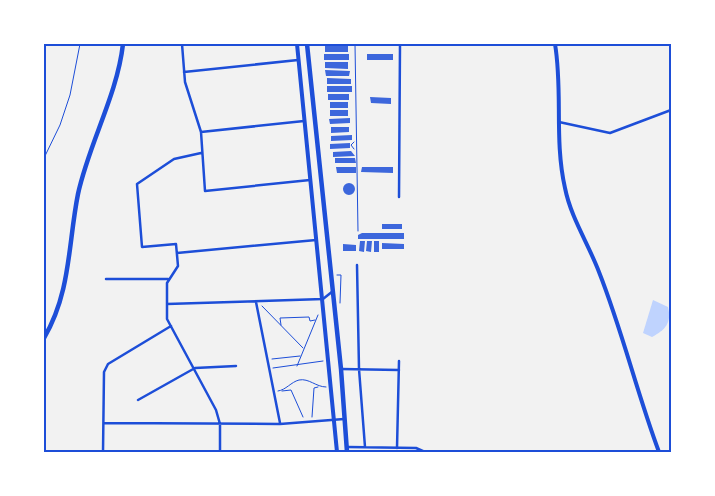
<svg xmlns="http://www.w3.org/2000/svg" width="715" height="496" viewBox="0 0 715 496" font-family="'DM Sans',sans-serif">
<rect width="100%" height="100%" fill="#f2f2f2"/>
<!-- water -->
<path fill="#bfd3fe" d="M 653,300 L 668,307 C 672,323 665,330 652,337 L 643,333 Z"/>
<!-- building -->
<path fill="#3d67dc" d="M 325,46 L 348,46 L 348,52 L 325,52 Z
M 324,54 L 349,54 L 349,60 L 324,60 Z
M 367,54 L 393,54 L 393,60 L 367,60 Z
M 325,62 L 348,62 L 348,69 L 325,68 Z
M 325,70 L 350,71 L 349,76 L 326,76 Z
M 327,78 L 351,79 L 351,84 L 327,84 Z
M 327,86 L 352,86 L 352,92 L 327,92 Z
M 328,94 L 349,94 L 349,100 L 328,100 Z
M 370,97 L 391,98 L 391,104 L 371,103 Z
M 330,102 L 348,102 L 348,108 L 330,108 Z
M 330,110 L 348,110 L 348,116 L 330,116 Z
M 350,118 L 350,123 L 330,124 L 329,119 Z
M 331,127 L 349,127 L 349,132 L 331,133 Z
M 352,135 L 352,140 L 331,141 L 331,136 Z
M 350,143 L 350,148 L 330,149 L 330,144 Z
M 351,151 L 355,156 L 333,157 L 333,152 Z
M 335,158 L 355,158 L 356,163 L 335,163 Z
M 336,167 L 356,167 L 356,173 L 337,173 Z
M 362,167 L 393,167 L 393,173 L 361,172 Z
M343 189a6 6 0 1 1 12 0a6 6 0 1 1-12 0Z
M 382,224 L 402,224 L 402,229 L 382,229 Z
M 362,233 L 404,233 L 404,239 L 358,239 L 358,235 Z
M 360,241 L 365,241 L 364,252 L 359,251 Z
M 367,241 L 372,241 L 371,252 L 366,251 Z
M 374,241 L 379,241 L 379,252 L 374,252 Z
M 382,243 L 404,244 L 404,249 L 382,249 Z
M 343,244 L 356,245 L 356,251 L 343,251 Z"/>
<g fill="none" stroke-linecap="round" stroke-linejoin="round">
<!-- path -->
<path stroke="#1d4ed8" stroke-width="1" d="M 355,44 L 358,231
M 354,142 L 351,145 L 354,149
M 337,275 L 341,275 L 340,303
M 262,306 L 303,348
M 281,325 L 280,318 L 309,317 L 310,321 L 315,320
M 272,359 L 300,356
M 297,366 L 318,315
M 273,368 L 323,361
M 278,391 C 286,390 291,382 299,380 C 309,378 316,387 326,387
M 282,391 L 291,390 L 303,417
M 312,417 L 314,388 L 318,387"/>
<!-- service -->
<path stroke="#1d4ed8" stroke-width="1" d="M 44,158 L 60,125 L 70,95 L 80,44"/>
<!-- minor -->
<path stroke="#1d4ed8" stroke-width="2.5" d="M 182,44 L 185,82 L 201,132 L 205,191 L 310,180
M 184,72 L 298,60
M 559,122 L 610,133 L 671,110
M 201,132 L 304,121
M 201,153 L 174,159 L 137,184 L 142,247 L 176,244 L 178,266 L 167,283 L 167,319 L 216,410 L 220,424 L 220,452
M 399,197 L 400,44
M 177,253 L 316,240
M 357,265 L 359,369 L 365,447
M 106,279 L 168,279
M 256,302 L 280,423
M 167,304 L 323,299 L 333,291
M 341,369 L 399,370
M 138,400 L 195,368 L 236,366
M 104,423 L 280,424 L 344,419
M 348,447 L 416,448 L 425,452
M 397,448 L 399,361
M 103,452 L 104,372 L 108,364 L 171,326"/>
<!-- tertiary -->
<path stroke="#1d4ed8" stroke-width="4" d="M 297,44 L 337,452
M 555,44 C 563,91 554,140 565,188 C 571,218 588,243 599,272 C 622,330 637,393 659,452"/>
<!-- primary -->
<path stroke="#1d4ed8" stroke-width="4.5" d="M 307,44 L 341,369 L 347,452
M 44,338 C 71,292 68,244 78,194 C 89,143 117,96 123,44"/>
</g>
<!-- border -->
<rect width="715" height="496" fill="none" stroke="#ffffff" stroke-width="90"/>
<rect x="45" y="45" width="625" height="406" fill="none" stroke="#1d4ed8" stroke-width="2"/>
</svg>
